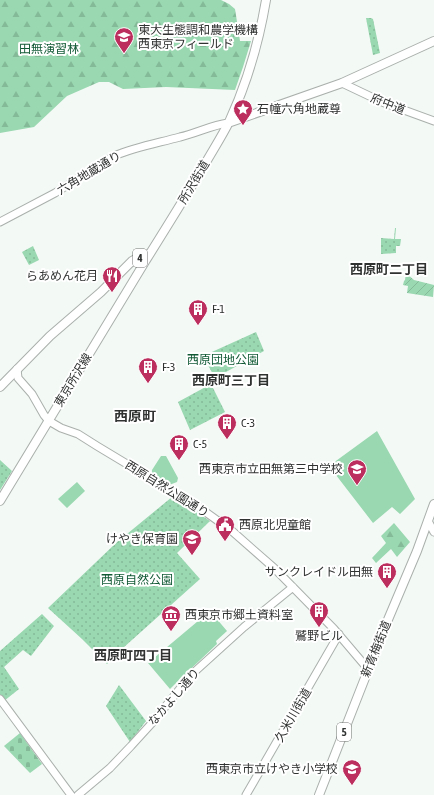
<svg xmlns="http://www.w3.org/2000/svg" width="434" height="795" viewBox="0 0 434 795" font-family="'Asap Condensed','Noto Sans JP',sans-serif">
<defs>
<pattern id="forest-firs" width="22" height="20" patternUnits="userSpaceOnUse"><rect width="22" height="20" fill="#99d8b0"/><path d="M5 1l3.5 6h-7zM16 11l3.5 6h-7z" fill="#84ba98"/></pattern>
<pattern id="cemetery-stones" width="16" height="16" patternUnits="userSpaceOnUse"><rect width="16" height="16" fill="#99d8b0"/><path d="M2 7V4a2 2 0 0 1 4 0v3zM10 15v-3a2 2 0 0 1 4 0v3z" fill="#84ba98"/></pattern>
<pattern id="park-dots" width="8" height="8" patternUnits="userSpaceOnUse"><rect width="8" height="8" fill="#99d8b0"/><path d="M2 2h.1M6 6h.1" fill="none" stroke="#84ba98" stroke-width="1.8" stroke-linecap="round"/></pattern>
<pattern id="garden-furrows" width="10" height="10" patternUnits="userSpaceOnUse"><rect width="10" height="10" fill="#99d8b0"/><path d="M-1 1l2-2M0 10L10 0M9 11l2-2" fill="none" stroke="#84ba98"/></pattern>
</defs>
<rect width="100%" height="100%" fill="#f3f9f5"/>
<!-- grass -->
<path fill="#99d8b0" d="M 377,431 L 415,499 L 400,514 L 392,507 L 373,523 L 329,466 Z
M 161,456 L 166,456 L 178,478 L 177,482 L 169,485 L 152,474 L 152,470 Z
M 77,482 L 85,491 L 67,508 L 58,499 Z
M 210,611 L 227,631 L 216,641 L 217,644 L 178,681 L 170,689 L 148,663 Z"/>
<!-- forest -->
<path fill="url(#forest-firs)" d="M 0,0 L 221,0 L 229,4 L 235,9 L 240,41 L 251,41 L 243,67 L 235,90 L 166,87 L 123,89 L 109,82 L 99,82 L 67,96 L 34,127 L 0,133 Z
M 394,523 L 410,542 L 397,557 L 391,549 L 376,563 L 372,558 L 386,543 L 381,536 Z"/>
<!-- cemetery -->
<path fill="url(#cemetery-stones)" d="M 20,733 L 42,764 L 30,773 L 4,746 Z"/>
<!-- park -->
<path fill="url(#park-dots)" d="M 366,18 L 371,18 L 373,19 L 380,53 L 373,55 Z
M 395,228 L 396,228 L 395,239 L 401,239 L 400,246 L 396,246 L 396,253 L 381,254 L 381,238 L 394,239 Z
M 33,246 L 39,260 L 29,265 L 22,252 Z
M 256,332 L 264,351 L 215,378 L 203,356 Z
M 211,384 L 225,412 L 190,430 L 178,402 Z
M 0,460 L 12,471 L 0,490 Z
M 172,497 L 181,502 L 180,504 L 192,512 L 193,510 L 210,521 L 177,553 L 200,579 L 123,648 L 107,664 L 82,639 L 48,608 L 116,543 Z
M 42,614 L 54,626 L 31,656 L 23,650 L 4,667 L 19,689 L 4,701 L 0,696 L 0,651 Z
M 119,685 L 146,721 L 130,742 L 106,706 Z"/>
<!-- garden -->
<path fill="url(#garden-furrows)" d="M 406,273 L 414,280 L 434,285 L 433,297 L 407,293 L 408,286 L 403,285 L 404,281 L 405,280 Z"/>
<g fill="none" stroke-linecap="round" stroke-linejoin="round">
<defs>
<path id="secondary" d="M 342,83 L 382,102 L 434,121
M 0,222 L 55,193 L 114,156 C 135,147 158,143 180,137 C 197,133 212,125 228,123
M 17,369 L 18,378 L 32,394 L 44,415 L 49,421 L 61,428 L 78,434 L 97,446 L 200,508 L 232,531 L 274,568 L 334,629 L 368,669
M 428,521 L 434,532
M 0,699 L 71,795
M 78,795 L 110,768 L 131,746 L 152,723 L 191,675 L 244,627 L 293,587
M 246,795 L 339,634"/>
<path id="primary" d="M 228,123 L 342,83 L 434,41
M 0,387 L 50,336 L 101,292 L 132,261 L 139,257 L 146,260 C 166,228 186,196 205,164 C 213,150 222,136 229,122 C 247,83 259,42 266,0
M 0,501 L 146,260
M 319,795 L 387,622 L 417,551 L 434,504"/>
</defs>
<!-- secondary casing -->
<use href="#secondary" stroke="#aab0ac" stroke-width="9"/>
<!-- primary casing -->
<use href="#primary" stroke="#aab0ac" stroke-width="10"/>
<!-- secondary -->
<use href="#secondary" stroke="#fff" stroke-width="7"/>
<!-- primary -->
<use href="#primary" stroke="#fff" stroke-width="8"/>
</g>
<!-- icons -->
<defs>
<symbol id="university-pin" viewBox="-11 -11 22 30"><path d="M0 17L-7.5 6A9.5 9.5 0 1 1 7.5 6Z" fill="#bc2e5e" stroke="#fff"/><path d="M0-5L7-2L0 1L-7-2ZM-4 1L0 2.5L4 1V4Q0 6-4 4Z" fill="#fff"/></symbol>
<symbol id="sight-pin" viewBox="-11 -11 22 30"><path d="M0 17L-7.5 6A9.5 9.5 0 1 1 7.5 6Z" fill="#bc2e5e" stroke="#fff"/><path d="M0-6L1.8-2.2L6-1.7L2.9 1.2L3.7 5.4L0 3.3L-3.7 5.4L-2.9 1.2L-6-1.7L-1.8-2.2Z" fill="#fff"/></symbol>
<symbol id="restaurant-pin" viewBox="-11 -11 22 30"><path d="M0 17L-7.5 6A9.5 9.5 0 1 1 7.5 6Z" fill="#bc2e5e" stroke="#fff"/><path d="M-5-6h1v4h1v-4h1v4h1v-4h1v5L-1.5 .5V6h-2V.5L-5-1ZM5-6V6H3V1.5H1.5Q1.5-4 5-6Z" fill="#fff"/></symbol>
<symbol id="building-pin" viewBox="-11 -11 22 30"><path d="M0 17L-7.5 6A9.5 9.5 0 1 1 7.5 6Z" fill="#bc2e5e" stroke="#fff"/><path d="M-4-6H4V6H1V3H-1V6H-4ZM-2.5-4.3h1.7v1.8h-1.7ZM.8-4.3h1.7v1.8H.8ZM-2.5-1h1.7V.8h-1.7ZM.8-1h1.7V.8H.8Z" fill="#fff"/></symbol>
<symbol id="school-pin" viewBox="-11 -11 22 30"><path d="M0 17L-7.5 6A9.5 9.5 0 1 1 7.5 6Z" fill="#bc2e5e" stroke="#fff"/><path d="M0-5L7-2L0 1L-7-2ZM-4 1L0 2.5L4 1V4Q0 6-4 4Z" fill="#fff"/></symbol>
<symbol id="civic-pin" viewBox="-11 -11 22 30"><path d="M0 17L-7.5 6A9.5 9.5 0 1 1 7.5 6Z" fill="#bc2e5e" stroke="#fff"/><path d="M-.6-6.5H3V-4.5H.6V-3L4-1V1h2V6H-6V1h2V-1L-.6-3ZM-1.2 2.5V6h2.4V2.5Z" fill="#fff"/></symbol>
<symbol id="museum-pin" viewBox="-11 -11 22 30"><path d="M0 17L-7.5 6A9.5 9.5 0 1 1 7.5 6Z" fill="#bc2e5e" stroke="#fff"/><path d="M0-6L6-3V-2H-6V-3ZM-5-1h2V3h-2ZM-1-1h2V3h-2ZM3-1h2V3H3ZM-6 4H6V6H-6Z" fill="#fff"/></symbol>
</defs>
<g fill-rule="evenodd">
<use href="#university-pin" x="113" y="26" width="22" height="30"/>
<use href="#sight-pin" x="232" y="98" width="22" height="30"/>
<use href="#restaurant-pin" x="101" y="265" width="22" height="30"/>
<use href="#building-pin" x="187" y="298" width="22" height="30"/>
<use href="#building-pin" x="137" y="356" width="22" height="30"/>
<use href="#building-pin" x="216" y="412" width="22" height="30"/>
<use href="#building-pin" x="168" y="433" width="22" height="30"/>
<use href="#school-pin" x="346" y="458" width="22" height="30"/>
<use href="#civic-pin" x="214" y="514" width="22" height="30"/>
<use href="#school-pin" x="181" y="528" width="22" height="30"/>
<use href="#building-pin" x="376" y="561" width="22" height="30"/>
<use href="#building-pin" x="308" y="600" width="22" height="30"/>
<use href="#museum-pin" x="160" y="604" width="22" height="30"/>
<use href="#school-pin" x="341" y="758" width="22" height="30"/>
</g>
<g text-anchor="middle" stroke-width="4" stroke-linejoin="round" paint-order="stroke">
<!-- shield labels -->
<g fill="#fff" stroke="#6e706f" stroke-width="1">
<rect x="133" y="249" width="14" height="18" rx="3"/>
<rect x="337" y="723" width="14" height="18" rx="3"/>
</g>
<g font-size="11" font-weight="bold" fill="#303231">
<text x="140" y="262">4</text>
<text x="344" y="736">5</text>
</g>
<!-- poi labels -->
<g font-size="12" fill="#303231" stroke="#fff" text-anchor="start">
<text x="138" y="34">東大生態調和農学機構<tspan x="138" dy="14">西東京フィールド</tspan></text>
<text x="257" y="113">石幢六角地蔵尊</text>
<text x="98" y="280" text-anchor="end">らあめん花月</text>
<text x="212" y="313">F-1</text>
<text x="162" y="371">F-3</text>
<text x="241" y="427">C-3</text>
<text x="193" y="448">C-5</text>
<text x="343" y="473" text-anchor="end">西東京市立田無第三中学校</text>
<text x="239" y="529">西原北児童館</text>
<text x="178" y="543" text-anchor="end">けやき保育園</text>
<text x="373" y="576" text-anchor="end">サンクレイドル田無</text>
<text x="185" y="619">西東京市郷土資料室</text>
<text x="319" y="640" text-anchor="middle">鷲野ビル</text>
<text x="338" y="773" text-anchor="end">西東京市立けやき小学校</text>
</g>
<!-- park labels -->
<g font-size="12" fill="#125a36" stroke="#fff">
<text x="49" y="53">田無演習林</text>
<text x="223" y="364">西原団地公園</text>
<text x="137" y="584">西原自然公園</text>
</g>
<!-- street labels -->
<g font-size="12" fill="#303231" stroke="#fff">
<text transform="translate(388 104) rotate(22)" y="4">府中道</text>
<text transform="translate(89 173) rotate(-31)" y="4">六角地蔵通り</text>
<text transform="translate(194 182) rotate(-59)" y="4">所沢街道</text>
<text transform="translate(73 380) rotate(-59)" y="4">東京所沢線</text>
<text transform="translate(167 489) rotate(32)" y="4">西原自然公園通り</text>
<text transform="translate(376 649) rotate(-68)" y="4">新青梅街道</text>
<text transform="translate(174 697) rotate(-49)" y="4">なかよし通り</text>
<text transform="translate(293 715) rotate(-60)" y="4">久米川街道</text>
</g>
<!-- neighbourhood labels -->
<g font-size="13" font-weight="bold" fill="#303231" stroke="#fff">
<text x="389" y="274">西原町二丁目</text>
<text x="231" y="385">西原町三丁目</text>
<text x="133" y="660">西原町四丁目</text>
</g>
<!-- quarter labels -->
<g font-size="14" font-weight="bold" fill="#303231" stroke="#fff">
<text x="135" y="421">西原町</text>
</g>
</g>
</svg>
